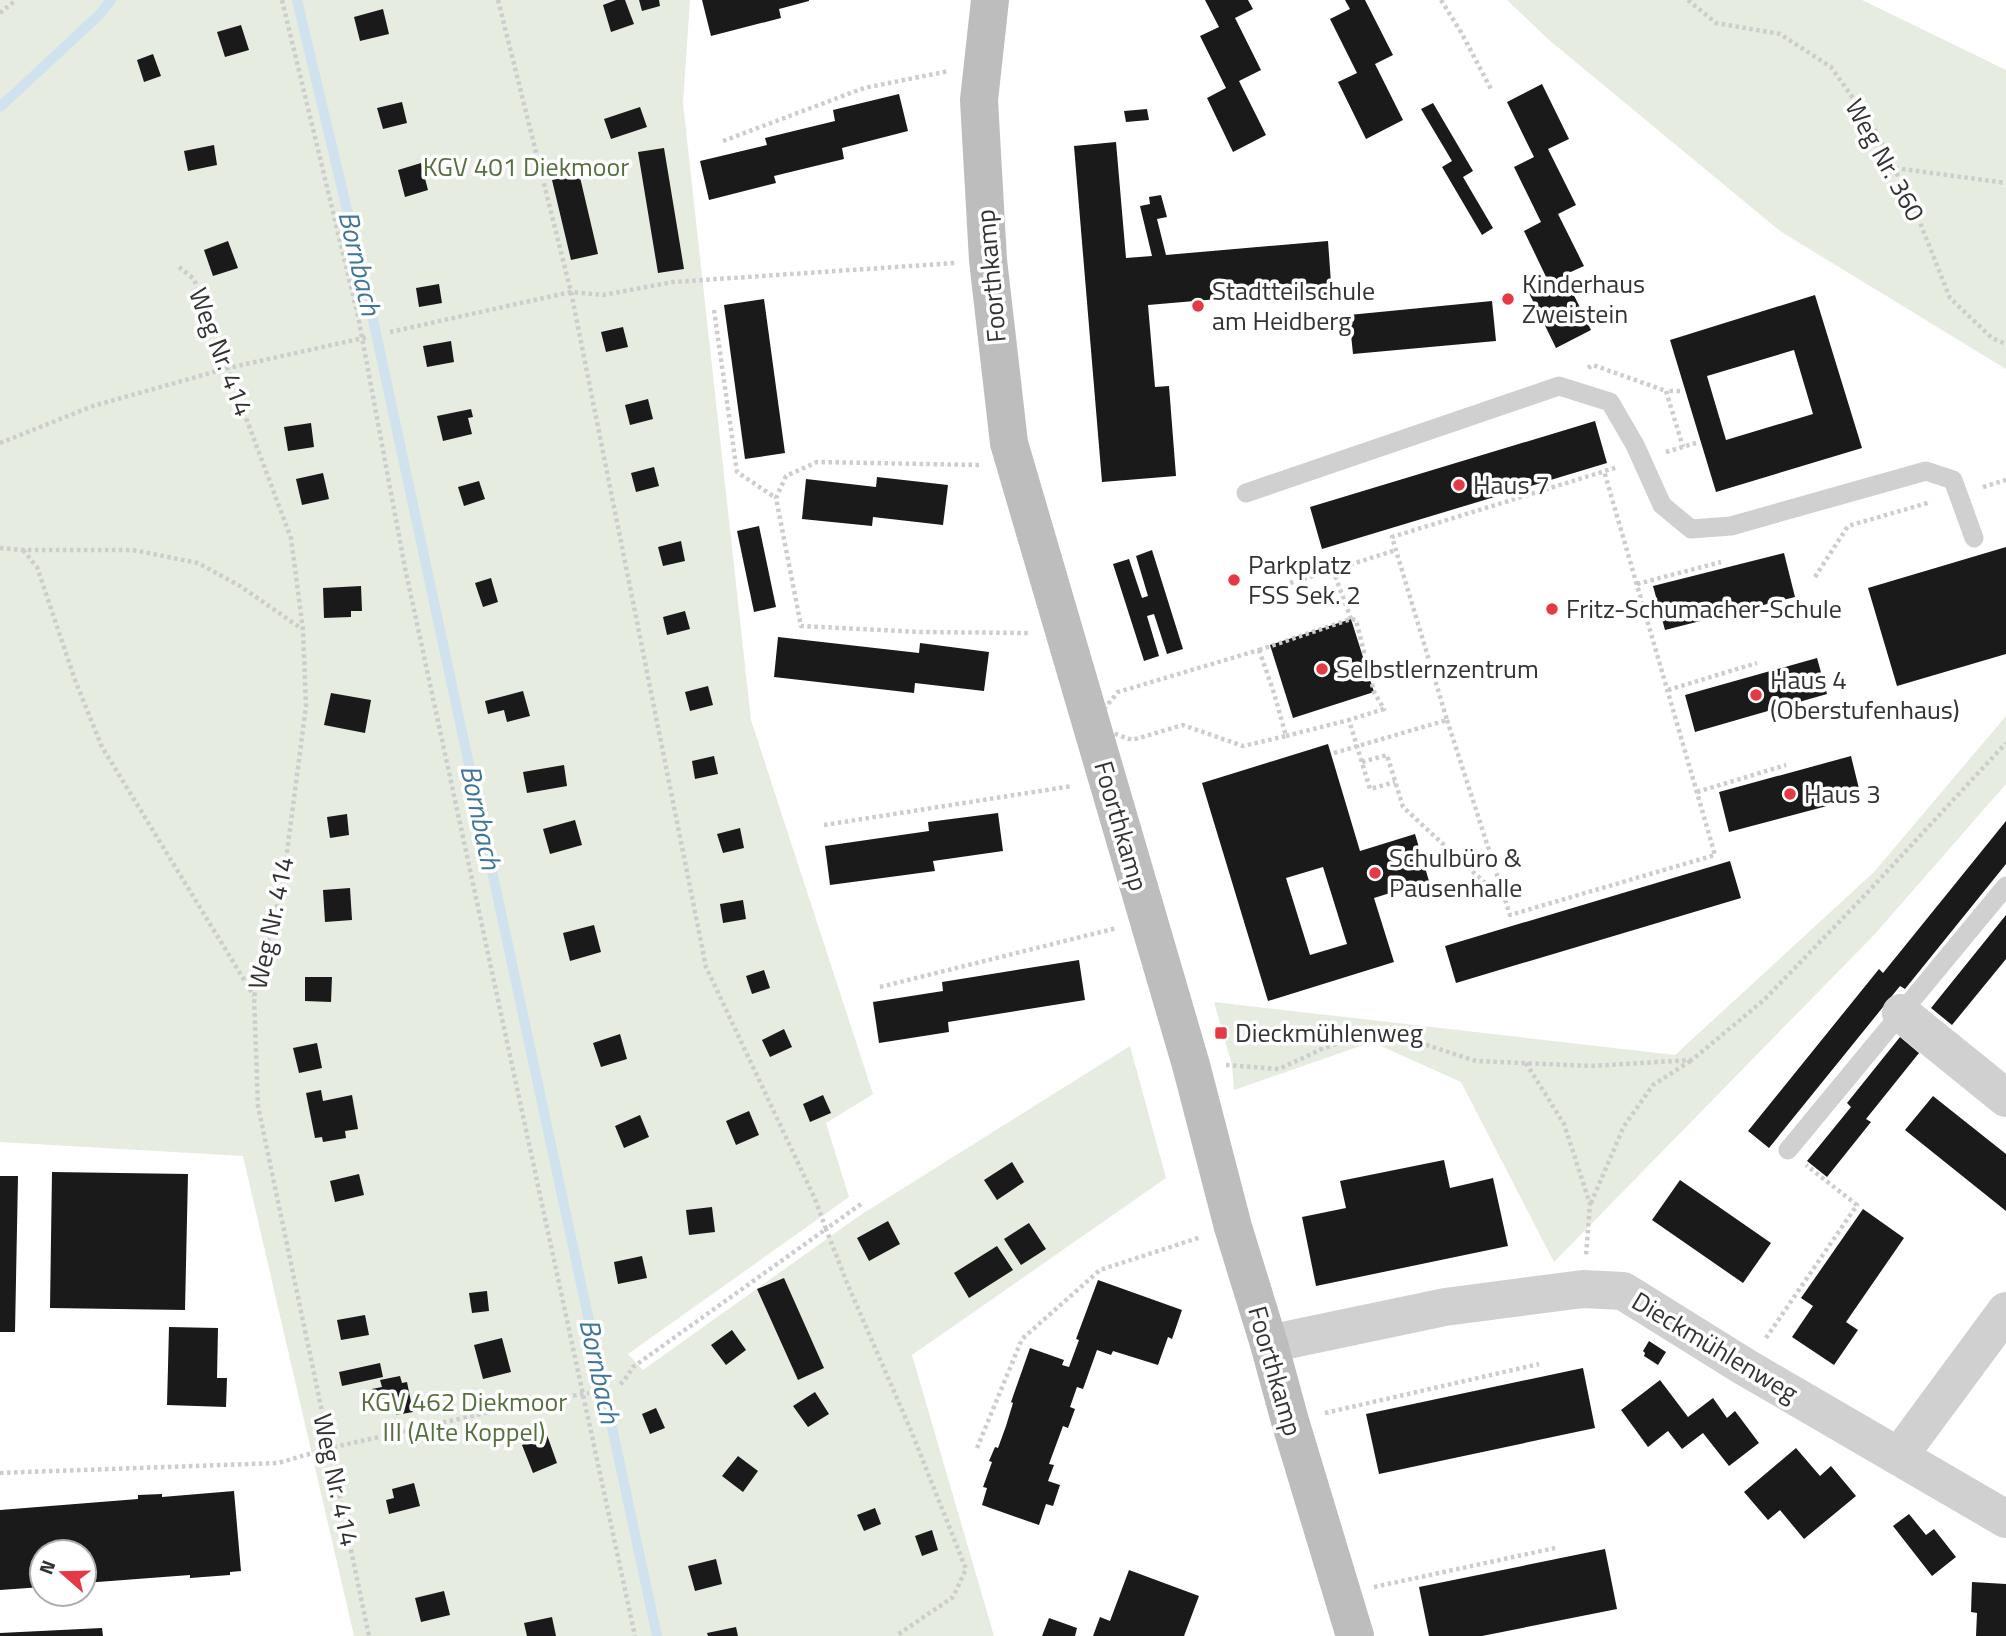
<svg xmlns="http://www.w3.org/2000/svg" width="2006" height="1636" viewBox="0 0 2006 1636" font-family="'Titillium Web',sans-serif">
<rect width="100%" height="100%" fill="#fff"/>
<!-- green -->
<path fill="#e6ecdf" d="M 0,0 L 690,0 L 683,103 L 751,720 L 873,1094 L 826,1123 L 849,1197 L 628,1354 L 643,1370 L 859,1216 L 1130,1046 L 1166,1178 L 912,1355 L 994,1636 L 354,1636 L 243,1156 L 0,1142 Z
M 1507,0 L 1862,0 L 2006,70 L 2006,369 L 1780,231 L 1549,40 Z
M 2006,716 L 2006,784 L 1874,935 L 1554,1262 L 1461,1082 L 1372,1042 L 1234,1090 L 1232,1065 L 1214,1002 L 1675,1055 L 1874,872 Z"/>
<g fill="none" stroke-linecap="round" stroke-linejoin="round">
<!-- stream -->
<path stroke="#cfe2ee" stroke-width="10" d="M 297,0 L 371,310 L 657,1636
M 0,107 L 99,15 L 111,0"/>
</g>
<!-- building -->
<path fill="#1a1a1a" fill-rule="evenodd" d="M 616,0 L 625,0 L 634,24 L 611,32 L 603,5 Z
M 639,0 L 659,0 L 660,6 L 642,11 Z
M 702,0 L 809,0 L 809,1 L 779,9 L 781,18 L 711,36 Z
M 1205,0 L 1248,0 L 1253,9 L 1235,18 L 1261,70 L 1239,81 L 1266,135 L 1233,152 L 1207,98 L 1226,88 L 1200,36 L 1219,27 Z
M 1345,0 L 1365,0 L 1393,55 L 1375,64 L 1403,120 L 1366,139 L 1338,82 L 1357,73 L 1330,19 L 1350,9 Z
M 383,9 L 389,34 L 360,41 L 354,17 Z
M 241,25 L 249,50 L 225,57 L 217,32 Z
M 153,54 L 161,76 L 144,82 L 137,60 Z
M 1542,84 L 1569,139 L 1548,149 L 1576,205 L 1558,214 L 1584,266 L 1564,275 L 1591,330 L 1556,348 L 1529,293 L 1549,283 L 1524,231 L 1541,222 L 1514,167 L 1534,157 L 1507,102 Z
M 899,94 L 908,131 L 842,148 L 844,159 L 774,176 L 776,183 L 709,200 L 700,161 L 767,145 L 765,138 L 835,121 L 833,110 Z
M 402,102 L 407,123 L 383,129 L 377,108 Z
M 1433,103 L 1473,171 L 1463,177 L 1493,228 L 1482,235 L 1442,167 L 1452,161 L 1421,109 Z
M 640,107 L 647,127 L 611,139 L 604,119 Z
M 1147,109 L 1149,120 L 1126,122 L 1124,111 Z
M 1116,142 L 1126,258 L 1152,256 L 1140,206 L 1150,204 L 1149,197 L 1161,195 L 1167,217 L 1157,219 L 1166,255 L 1328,241 L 1332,297 L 1265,303 L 1265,295 L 1148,305 L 1155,387 L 1169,386 L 1176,476 L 1102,482 L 1074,146 Z
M 214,145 L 217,165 L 188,171 L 184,151 Z
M 664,148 L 684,269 L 658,273 L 638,152 Z
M 421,163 L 428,190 L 405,197 L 398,170 Z
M 579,173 L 598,254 L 571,260 L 552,180 Z
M 228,241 L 238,268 L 213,276 L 204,250 Z
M 439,284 L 442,303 L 419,307 L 416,288 Z
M 1815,295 L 1862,448 L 1716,492 L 1670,340 ZM 1794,350 L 1813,414 L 1726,440 L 1707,376 Z
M 764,299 L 785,453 L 745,459 L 724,305 Z
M 1492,301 L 1496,341 L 1353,354 L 1349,315 Z
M 623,327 L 628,347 L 606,352 L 601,332 Z
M 451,341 L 454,362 L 427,367 L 423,346 Z
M 648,399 L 653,419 L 630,425 L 625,405 Z
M 471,409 L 473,417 L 468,418 L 472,434 L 443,441 L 437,416 Z
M 1595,421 L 1607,463 L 1322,549 L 1310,507 Z
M 311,423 L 314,447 L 288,451 L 284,427 Z
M 654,467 L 659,486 L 636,492 L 631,473 Z
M 323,473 L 329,499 L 302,505 L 296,479 Z
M 877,477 L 948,485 L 943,525 L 873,517 L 872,526 L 802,519 L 806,479 L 876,487 Z
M 479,481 L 485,499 L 464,506 L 458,487 Z
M 759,526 L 776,607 L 754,612 L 737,531 Z
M 681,541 L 685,561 L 663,566 L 658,547 Z
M 2006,547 L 2006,654 L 1897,686 L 1868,588 Z
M 1152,550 L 1183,649 L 1167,654 L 1154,614 L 1147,616 L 1159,656 L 1144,661 L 1113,564 L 1129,559 L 1142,598 L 1148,596 L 1136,556 Z
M 1784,553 L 1795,597 L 1665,630 L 1653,586 Z
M 491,578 L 498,602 L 483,607 L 475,583 Z
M 361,586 L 362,611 L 351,611 L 351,617 L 324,618 L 323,588 Z
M 685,611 L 690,629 L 667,635 L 663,617 Z
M 1351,619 L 1374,692 L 1293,718 L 1270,645 Z
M 778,637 L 919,653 L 920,643 L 989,652 L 984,691 L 915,683 L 914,693 L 774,677 Z
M 1817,658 L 1827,694 L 1695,732 L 1685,695 Z
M 708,686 L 713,705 L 690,711 L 685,692 Z
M 523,691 L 530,716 L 507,722 L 504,710 L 488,714 L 485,701 Z
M 331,693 L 371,700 L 365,733 L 324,725 Z
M 1328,744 L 1360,851 L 1415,834 L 1429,881 L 1374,898 L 1394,962 L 1268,1001 L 1202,783 ZM 1323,867 L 1347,944 L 1310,955 L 1286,878 Z
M 714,756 L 718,774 L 695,779 L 692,761 Z
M 1851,756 L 1861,797 L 1729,832 L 1719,792 Z
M 564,765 L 567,786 L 527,793 L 523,772 Z
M 998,813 L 1003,851 L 933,861 L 935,871 L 830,885 L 825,846 L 929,831 L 928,822 Z
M 347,814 L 349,835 L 330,838 L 327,817 Z
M 575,820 L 582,845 L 550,854 L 543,829 Z
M 2006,821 L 2006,864 L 1905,989 L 1900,986 L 1769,1148 L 1748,1131 L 1879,969 L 1883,973 Z
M 740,828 L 744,848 L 723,853 L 717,834 Z
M 1730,861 L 1741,898 L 1456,983 L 1445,946 Z
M 350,888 L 352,920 L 325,922 L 323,890 Z
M 743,900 L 746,919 L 723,923 L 720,904 Z
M 2006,915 L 2006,959 L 1952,1025 L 1931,1008 Z
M 594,925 L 601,952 L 570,961 L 563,933 Z
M 1079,960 L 1085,1000 L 948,1022 L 949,1032 L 879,1043 L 873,1002 L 943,991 L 942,982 Z
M 764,970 L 770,988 L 752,994 L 746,976 Z
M 305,977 L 332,977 L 331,1002 L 305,1001 Z
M 784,1029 L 792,1047 L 770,1057 L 762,1040 Z
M 620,1034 L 627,1059 L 601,1067 L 593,1043 Z
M 1900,1037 L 1919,1053 L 1866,1119 L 1871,1122 L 1827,1177 L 1807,1161 L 1851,1107 L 1847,1103 Z
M 317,1043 L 322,1068 L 299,1073 L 293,1048 Z
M 321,1090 L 323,1101 L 352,1095 L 358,1129 L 345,1131 L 346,1138 L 323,1142 L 322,1137 L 315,1138 L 306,1093 Z
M 823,1095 L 831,1113 L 810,1122 L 803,1104 Z
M 1933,1096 L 2006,1154 L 2006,1211 L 1905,1130 Z
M 749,1111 L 759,1135 L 736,1145 L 726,1121 Z
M 640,1115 L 649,1137 L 624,1148 L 615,1126 Z
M 1444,1160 L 1450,1188 L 1493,1178 L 1508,1246 L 1316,1286 L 1302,1217 L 1346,1208 L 1340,1181 Z
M 1012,1162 L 1024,1182 L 997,1200 L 984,1180 Z
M 52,1172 L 188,1174 L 185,1310 L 50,1308 Z
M 359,1174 L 364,1195 L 335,1202 L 330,1181 Z
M 0,1176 L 18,1176 L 15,1332 L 0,1332 Z
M 1680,1180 L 1771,1243 L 1743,1283 L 1652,1220 Z
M 712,1207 L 715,1232 L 689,1235 L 686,1210 Z
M 1863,1209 L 1904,1238 L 1846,1322 L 1858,1330 L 1834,1365 L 1792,1337 L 1813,1306 L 1801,1298 Z
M 888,1221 L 900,1244 L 869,1261 L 857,1238 Z
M 1029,1223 L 1046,1249 L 1021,1265 L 1004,1239 Z
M 997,1246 L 1013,1270 L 969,1298 L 954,1273 Z
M 642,1256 L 647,1278 L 618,1284 L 614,1262 Z
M 784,1278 L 824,1368 L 798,1380 L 757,1289 Z
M 1098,1280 L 1182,1310 L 1172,1339 L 1168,1337 L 1158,1365 L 1113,1351 L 1111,1355 L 1097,1350 L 1083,1389 L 1077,1387 L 1070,1407 L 1075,1409 L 1068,1428 L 1063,1426 L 1049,1464 L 1054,1465 L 1048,1481 L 1060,1485 L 1053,1506 L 1046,1504 L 1039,1525 L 982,1505 L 987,1488 L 983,1487 L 992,1462 L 989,1461 L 995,1447 L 998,1448 L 1006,1426 L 1013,1403 L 1011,1402 L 1030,1348 L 1064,1360 L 1062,1365 L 1069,1367 L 1079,1340 L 1076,1339 Z
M 487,1291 L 489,1311 L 472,1313 L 469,1293 Z
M 365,1315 L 369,1335 L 341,1340 L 337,1320 Z
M 169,1327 L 218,1328 L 217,1378 L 227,1378 L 226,1407 L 167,1405 Z
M 732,1330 L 746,1350 L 726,1365 L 711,1345 Z
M 502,1338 L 511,1372 L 483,1379 L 474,1345 Z
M 1649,1341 L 1666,1352 L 1658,1365 L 1644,1356 L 1645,1353 L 1643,1351 Z
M 380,1363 L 383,1377 L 342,1386 L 339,1372 Z
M 1583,1368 L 1595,1428 L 1379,1474 L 1366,1414 Z
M 400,1376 L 402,1383 L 407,1382 L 413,1412 L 396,1415 L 392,1401 L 376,1404 L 372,1389 L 382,1387 L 380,1380 Z
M 1660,1380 L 1688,1417 L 1713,1398 L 1727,1418 L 1735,1411 L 1759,1443 L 1729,1466 L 1703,1433 L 1682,1449 L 1668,1431 L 1648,1447 L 1621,1410 Z
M 815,1392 L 829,1414 L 808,1427 L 793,1406 Z
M 656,1408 L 665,1428 L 650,1434 L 642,1414 Z
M 547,1435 L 557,1463 L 533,1473 L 522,1445 Z
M 1796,1448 L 1820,1476 L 1831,1466 L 1856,1496 L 1804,1539 L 1780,1510 L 1768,1520 L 1744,1492 Z
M 738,1456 L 758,1471 L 743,1492 L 722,1476 Z
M 414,1483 L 420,1506 L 389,1514 L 386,1500 L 394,1498 L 392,1489 Z
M 234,1491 L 241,1571 L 230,1572 L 230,1575 L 190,1578 L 190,1575 L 84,1583 L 84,1552 L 42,1552 L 42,1587 L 0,1590 L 0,1510 L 138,1499 L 138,1495 L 162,1494 L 162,1497 Z
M 875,1508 L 881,1524 L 864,1531 L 857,1515 Z
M 1909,1514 L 1926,1535 L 1934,1529 L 1956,1557 L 1932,1576 L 1893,1526 Z
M 932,1530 L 938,1550 L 922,1556 L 915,1536 Z
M 1605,1549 L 1617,1609 L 1482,1636 L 1429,1636 L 1419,1587 Z
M 716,1559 L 722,1584 L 695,1591 L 688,1566 Z
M 1129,1570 L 1199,1596 L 1184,1636 L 1093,1636 L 1100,1617 L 1110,1621 Z
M 1972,1582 L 2006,1584 L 2006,1636 L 1976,1636 L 1977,1613 L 1971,1612 Z
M 444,1591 L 450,1615 L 421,1622 L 415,1598 Z
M 552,1617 L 556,1636 L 527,1636 L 524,1623 Z
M 1049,1618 L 1077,1628 L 1075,1636 L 1042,1636 Z
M 736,1627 L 738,1636 L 708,1636 L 707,1633 Z
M 102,1628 L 103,1636 L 0,1636 L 0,1633 Z"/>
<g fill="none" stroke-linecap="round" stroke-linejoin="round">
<!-- path -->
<path stroke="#cdcdcd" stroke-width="4.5" stroke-dasharray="3.5 3.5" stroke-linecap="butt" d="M 282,0 L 358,316 L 405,568 L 635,1636
M 498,0 L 571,292 L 706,967 L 815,1199 L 826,1229 L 633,1367 L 624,1381 L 619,1385
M 1441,0 L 1461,32 L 1491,89
M 1688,0 L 1716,23 L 1780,34 L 1831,67 L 1874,128 L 1915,210 L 1950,298 L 1992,338 L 2006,344
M 0,13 L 16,0
M 723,141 L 864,88 L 949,71
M 1895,168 L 2006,183
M 179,267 L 194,279 L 291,538 L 303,630 L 306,706 L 283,883 L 254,997 L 258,1106 L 369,1636
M 714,310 L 737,472 L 776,498
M 390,332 L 571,292 L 603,295 L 673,282 L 955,263
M 1588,368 L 1593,365 L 1666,391
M 1680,391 L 1666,391 L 1683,447
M 0,443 L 93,406 L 228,368 L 368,337
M 1666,452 L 1696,443
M 979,465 L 817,462 L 786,476 L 776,498 L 801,626 L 921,632 L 1028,633
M 1983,487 L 2006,480
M 0,548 L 23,550 L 133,550 L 198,563 L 240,586 L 302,629
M 23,550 L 37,567 L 75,680 L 102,747 L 254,996
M 1815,577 L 1848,526 L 1931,502
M 1290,583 L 1333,570
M 1637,584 L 1721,562
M 1351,619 L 1333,570 L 1396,550
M 1259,650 L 1274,693 L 1286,736 L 1243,746 L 1183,725 L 1132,740 L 1091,725 L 1118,692 Z
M 1259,650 L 1351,619 L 1356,620 L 1374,692 L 1384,709 L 1349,720
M 1668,690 L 1757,663
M 1447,720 L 1510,915 L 1715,855 L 1604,471
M 1286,736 L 1349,720 L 1370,789 L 1395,782
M 1334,753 L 1447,720 L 1392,537 L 1618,467
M 1362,762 L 1387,755 L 1403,807 L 1497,894 L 1503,893
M 1697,792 L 1786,765
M 824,825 L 1072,786
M 880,987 L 1117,928
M 1526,1063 L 1564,1124 L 1590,1204 L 1586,1256
M 1226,1065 L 1279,1069 L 1324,1048 L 1380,1030 L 1476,1061 L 1591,1066 L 1692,1060 L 1765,999 L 1866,894 L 2006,743
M 1591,1203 L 1624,1126 L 1653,1085 L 1692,1060
M 861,1204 L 826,1229 L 847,1283 L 912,1433 L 966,1569 L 953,1597 L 896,1636
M 1766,1338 L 1857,1205 L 1806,1165
M 1325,1413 L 1539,1364
M 977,1448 L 1022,1339 L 1100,1270 L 1201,1237
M 0,1473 L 278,1463 L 330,1448 L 525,1404 L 589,1393
M 1374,1587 L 1555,1548"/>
<!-- lane -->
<path stroke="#d0d0d0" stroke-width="19" d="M 1246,493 L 1559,386 L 1610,402 L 1635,445 L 1662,505 L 1691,529 L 1731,526 L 1926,471 L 1953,480 L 1974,538
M 1788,1150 L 2006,886"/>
<!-- street -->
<path stroke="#d0d0d0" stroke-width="38" d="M 1901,1013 L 2006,1098
M 1269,1344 L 1445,1307 L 1583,1289 L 1623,1291 L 1745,1367 L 2006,1519
M 1899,1456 L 2006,1311"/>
<!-- secondary -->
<path stroke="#bdbdbd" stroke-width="38" d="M 990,0 L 979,100 L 988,260 L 1009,443 L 1191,1065 L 1233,1227 L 1269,1344 L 1290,1421 L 1355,1636"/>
</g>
<!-- markers -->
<g fill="#e63946" stroke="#fff" stroke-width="2.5">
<circle cx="1508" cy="299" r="7"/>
<circle cx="1198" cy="306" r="7"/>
<circle cx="1459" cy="485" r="7"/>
<circle cx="1234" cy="580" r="7"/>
<circle cx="1552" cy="609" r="7"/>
<circle cx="1322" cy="669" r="7"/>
<circle cx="1756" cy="695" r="7"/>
<circle cx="1790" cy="794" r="7"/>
<circle cx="1375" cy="873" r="7"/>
<rect x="1214" y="1026" width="14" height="14" rx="3.5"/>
</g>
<g text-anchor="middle" stroke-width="7" stroke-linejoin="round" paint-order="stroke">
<!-- street labels -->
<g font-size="26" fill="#333" stroke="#fff">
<text transform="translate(1885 160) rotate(61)" y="9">Weg Nr. 360</text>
<text transform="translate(991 276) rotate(-95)" y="9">Foorthkamp</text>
<text transform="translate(221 352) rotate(69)" y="9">Weg Nr. 414</text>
<text transform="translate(1121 826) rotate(74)" y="9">Foorthkamp</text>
<text transform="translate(271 923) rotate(-78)" y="9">Weg Nr. 414</text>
<text transform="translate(1715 1347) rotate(31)" y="9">Dieckmühlenweg</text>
<text transform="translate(1275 1371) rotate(74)" y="9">Foorthkamp</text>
<text transform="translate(336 1480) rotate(78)" y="9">Weg Nr. 414</text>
</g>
<!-- park labels -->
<g font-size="26" fill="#56703f" stroke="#fff">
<text x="526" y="176">KGV 401 Diekmoor</text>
<text x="464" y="1411">KGV 462 Diekmoor<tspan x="464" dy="30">III (Alte Koppel)</tspan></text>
</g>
<!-- poi labels -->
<g font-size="26" fill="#333" stroke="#fff" text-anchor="start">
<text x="1522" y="293">Kinderhaus<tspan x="1522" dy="30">Zweistein</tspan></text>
<text x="1212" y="300">Stadtteilschule<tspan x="1212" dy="30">am Heidberg</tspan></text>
<text x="1473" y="494">Haus 7</text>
<text x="1248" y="574">Parkplatz<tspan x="1248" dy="30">FSS Sek. 2</tspan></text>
<text x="1566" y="618">Fritz-Schumacher-Schule</text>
<text x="1336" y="678">Selbstlernzentrum</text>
<text x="1770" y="689">Haus 4<tspan x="1770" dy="30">(Oberstufenhaus)</tspan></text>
<text x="1804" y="803">Haus 3</text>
<text x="1389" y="867">Schulbüro &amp;<tspan x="1389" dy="30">Pausenhalle</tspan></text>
<text x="1235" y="1042">Dieckmühlenweg</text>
</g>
<!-- water labels -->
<g font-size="28" font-style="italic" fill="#3f7597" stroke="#fff">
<text transform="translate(360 263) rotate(77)" y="10">Bornbach</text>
<text transform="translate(481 817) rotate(78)" y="10">Bornbach</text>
<text transform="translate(600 1371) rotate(78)" y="10">Bornbach</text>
</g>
</g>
<!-- north arrow -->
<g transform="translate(63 1573) rotate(290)"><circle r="33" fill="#ffffff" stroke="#adadad" stroke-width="2"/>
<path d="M0-5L12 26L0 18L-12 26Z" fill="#e63946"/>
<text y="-10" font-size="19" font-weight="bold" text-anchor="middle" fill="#333333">N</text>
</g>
</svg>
